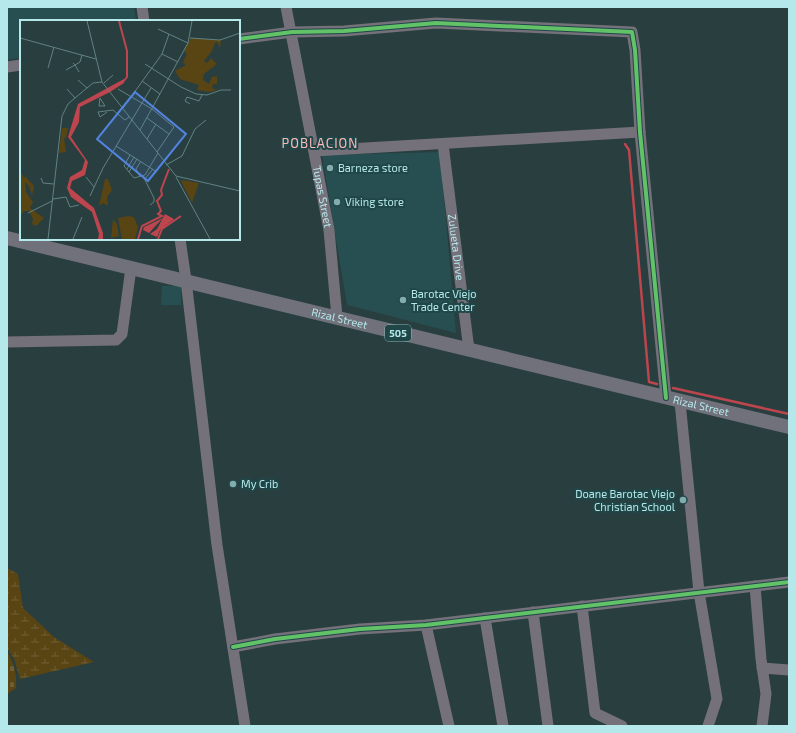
<svg xmlns="http://www.w3.org/2000/svg" width="796" height="733" viewBox="0 0 796 733" font-family="'Exo 2',sans-serif">
<defs>
<pattern id="wetland-marsh" width="20" height="14" patternUnits="userSpaceOnUse"><rect width="20" height="14" fill="#594413"/><path d="M1 5h8M5 5V1M11 12h8M15 12V8" fill="none" stroke="#6e5f36"/></pattern>
<pattern id="cemetery-stones" width="16" height="16" patternUnits="userSpaceOnUse"><rect width="16" height="16" fill="#594413"/><path d="M2 7V4a2 2 0 0 1 4 0v3zM10 15v-3a2 2 0 0 1 4 0v3z" fill="#6e5f36"/></pattern>
</defs>
<rect width="100%" height="100%" fill="#293e3f"/>
<!-- built -->
<path fill="#274e50" d="M 7,7 L 134,7 L 136,21 L 21,21 L 21,58 L 7,60 Z
M 440,152 L 456,333 L 347,305 L 322,155 Z
M 162,286 L 181,286 L 181,305 L 161,305 Z"/>
<!-- wetland -->
<path fill="url(#wetland-marsh)" d="M 7,568 L 18,574 L 23,608 L 54,637 L 94,662 L 20,679 L 14,659 L 7,648 Z"/>
<!-- cemetery -->
<path fill="url(#cemetery-stones)" d="M 7,651 C 14,663 17,674 16,688 L 7,694 Z"/>
<g fill="none" stroke-linecap="round" stroke-linejoin="round">
<!-- stream -->
<path stroke="#bc454e" stroke-width="2.5" d="M 625,144 L 629,150 L 649,382 L 657,384
M 673,388 L 789,414"/>
<!-- minor -->
<g stroke="#75717a" stroke-width="11">
<path d="M 142,7 L 144,21"/>
<path id="s1" d="M 286,7 L 329,230 L 337,317"/>
<path d="M 239,39 L 292,32 L 344,31 L 436,23 L 632,32 L 635,50 L 640,132 L 666,398"/>
<path d="M 7,67 L 21,65"/>
<path id="s2" d="M 443,144 L 469,350"/>
<path d="M 314,151 L 640,132"/>
<path d="M 180,239 L 186,280 L 217,545 L 245,726"/>
<path d="M 7,342 L 116,340 L 122,334 L 131,268"/>
<path d="M 680,402 L 699,592 L 717,699 L 708,726"/>
<path d="M 755,586 L 761,659 L 766,694 L 762,726"/>
<path d="M 582,606 L 595,713 L 622,726"/>
<path d="M 533,612 L 548,726"/>
<path d="M 485,618 L 503,726"/>
<path d="M 426,625 L 449,726"/>
<path d="M 233,647 L 275,639 L 360,629 L 426,625 L 789,582"/>
<path d="M 762,668 L 789,670"/>
</g>
<!-- major -->
<path stroke="#70717a" stroke-width="14" id="s3" d="M 7,238 L 789,427"/>
<defs>
<path id="cycleway" d="M 239,39 L 292,32 L 344,31 L 436,23 L 632,32 L 635,50 L 640,132 L 666,398
M 233,647 L 275,639 L 360,629 L 426,625 L 789,582"/>
</defs>
<!-- cycleway casing -->
<use href="#cycleway" stroke="#204648" stroke-width="6"/>
<!-- cycleway -->
<use href="#cycleway" stroke="#61c268" stroke-width="4"/>
</g>
<!-- markers -->
<g fill="#83acaf" stroke="#204648" stroke-width="1.5">
<circle cx="330" cy="168" r="4"/>
<circle cx="337" cy="202" r="4"/>
<circle cx="403" cy="300" r="4"/>
<circle cx="233" cy="484" r="4"/>
<circle cx="683" cy="500" r="4"/>
</g>
<g text-anchor="middle" stroke-width="4" stroke-linejoin="round" paint-order="stroke">
<!-- shield labels -->
<rect fill="#204648" stroke="#88b7ba" stroke-width="1" x="385" y="325" width="26" height="16" rx="3"/>
<g font-size="10" font-weight="bold" fill="#b4e8eb">
<text x="398" y="337">505</text>
</g>
<!-- poi labels -->
<g font-size="11" fill="#b4e8eb" stroke="#204648" text-anchor="start">
<text x="338" y="172">Barneza store</text>
<text x="345" y="206">Viking store</text>
<text x="411" y="298">Barotac Viejo<tspan x="411" dy="13">Trade Center</tspan></text>
<text x="241" y="488">My Crib</text>
<text x="675" y="498" text-anchor="end">Doane Barotac Viejo<tspan x="675" dy="13">Christian School</tspan></text>
</g>
<!-- street labels -->
<g font-size="11" fill="#b4e8eb" stroke="#204648">
<text dy="4" stroke="none"><textPath href="#s1" startOffset="193">Tupas Street</textPath></text>
<text dy="4" stroke="none"><textPath href="#s2" startOffset="104">Zulueta Drive</textPath></text>
<text dy="4" stroke="none"><textPath href="#s3" startOffset="342">Rizal Street</textPath></text>
<text dy="4" stroke="none"><textPath href="#s3" startOffset="714">Rizal Street</textPath></text>
</g>
<!-- quarter labels -->
<g font-size="13" letter-spacing="1" fill="#fcb7b6" stroke="#204648">
<text x="320" y="148">POBLACION</text>
</g>
</g>
<!-- overview -->
<g transform="translate(20 20)">
<rect width="220" height="220" fill="#293e3f"/>
<path d="M 171,18 L 201,20 L 200,28 L 197,22 L 195,23 L 192,31 L 184,41 L 187,43 L 191,38 L 197,44 L 184,54 L 183,60 L 189,64 L 192,57 L 197,56 L 197,64 L 193,64 L 192,68 L 197,70 L 189,72 L 177,70 L 179,65 L 160,59 L 155,51 L 166,45 L 163,42 L 167,34 L 164,31 ZM 42,108 L 48,108 L 46,118 L 44,118 L 46,132 L 39,133 ZM 0,150 L 4,158 L 5,156 L 14,166 L 12,176 L 9,166 L 5,162 L 6,172 L 13,182 L 10,188 L 24,198 L 16,206 L 12,204 L 13,199 L 9,191 L 4,191 L 0,196 ZM 85,159 L 88,159 L 92,170 L 87,177 L 88,186 L 83,183 L 79,186 ZM 108,196 L 114,197 L 118,207 L 115,219 L 102,219 L 98,198 ZM 93,199 L 97,204 L 99,216 L 91,218 Z" fill="#594413"/>
<path d="M 162,160 L 179,163 L 172,183 L 161,161 Z" fill="#594413"/>
<path d="M 104,59 L 104,63 L 90,72 L 60,87 L 59,102 L 51,117 L 68,142 L 65,155 L 52,161 L 50,168 L 74,188 L 83,213 L 83,219 L 78,219 L 79,214 L 72,192 L 51,177 L 47,168 L 50,157 L 62,150 L 65,140 L 48,117 L 58,84 ZM 145,194 L 154,199 L 140,210 L 137,217 L 130,214 L 137,209 ZM 143,198 L 129,213 L 123,210 L 124,207 Z" fill="#bc454e"/>
<path fill="none" stroke="#bc454e" stroke-width="2" d="M 99,1 L 107,31 L 107,57 L 103,62M 118,219 L 122,206 L 142,196 L 138,194 L 141,191 L 137,181 L 142,175 L 141,170 L 149,149M 138,219 L 142,209 L 161,196"/>
<path fill="none" stroke="#618284" stroke-width="1" d="M 67,1 L 82,62M 138,9 L 168,23M 0,18 L 76,39M 170,18 L 200,20 L 220,13M 142,34 L 158,42M 53,43 L 55,45 L 60,42 L 62,35M 125,44 L 161,67 L 176,74 L 187,75 L 201,70 L 211,70M 28,48 L 34,27M 46,50 L 55,45 L 59,52M 58,60 L 67,68M 122,61 L 140,74M 82,62 L 156,156 L 220,171M 84,63 L 93,55M 47,69 L 55,78M 98,69 L 132,89 L 154,107 L 137,132M 80,78 L 85,86 L 79,86 ZM 170,84 L 165,81 L 167,77 L 179,81 L 182,75M 103,88 L 142,34 L 149,14M 87,92 L 80,97 L 78,92 L 93,90 L 105,100 L 109,97M 127,98 L 149,114M 120,110 L 168,23 L 172,1M 127,119 L 136,104M 96,126 L 137,152M 110,135 L 104,146 L 114,158 L 125,155 L 138,133M 146,145 L 162,136 L 175,109 L 186,100M 107,149 L 114,137M 109,152 L 117,139M 123,156 L 134,178 L 134,182 L 130,185M 66,157 L 74,167M 120,157 L 116,149 L 121,141M 156,157 L 190,219M 21,158 L 23,163 L 34,164M 124,160 L 133,149M 70,176 L 83,148 L 131,68M 33,179 L 46,177 L 50,187 L 59,185M 8,193 L 32,181M 28,219 L 42,96 L 48,84 L 55,78 L 73,63 L 82,62M 53,219 L 62,197"/>
<path fill="#5284df" fill-opacity="0.15" stroke="#5284df" stroke-width="2" d="M 115,72 L 166,114 L 128,161 L 77,119 Z"/>
<rect width="220" height="220" fill="none" stroke="#b4e8eb" stroke-width="2"/>
</g>
<!-- border -->
<rect width="796" height="733" fill="none" stroke="#b4e8eb" stroke-width="16"/>
</svg>
